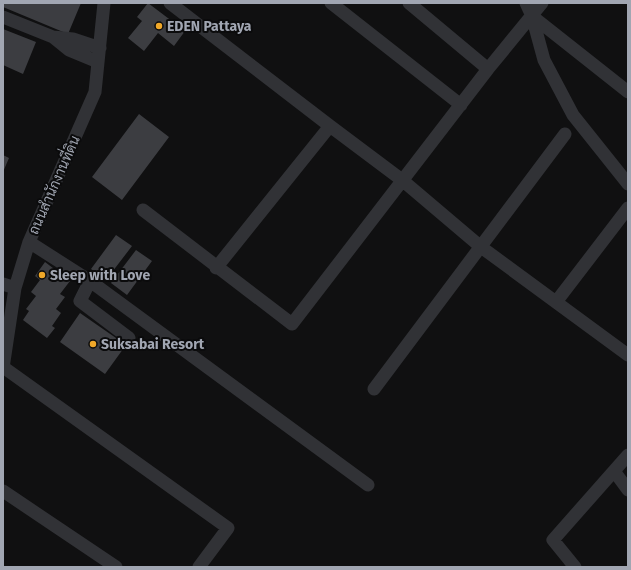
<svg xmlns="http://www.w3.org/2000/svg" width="631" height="570" viewBox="0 0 631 570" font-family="'Fira Sans',Sarabun,sans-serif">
<rect width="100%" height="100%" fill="#101011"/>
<!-- building -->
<path fill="#3c3d41" d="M 3,3 L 81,3 L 68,34 L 3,7 Z
M 148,3 L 185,31 L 174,46 L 158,33 L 144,51 L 128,38 L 142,21 L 137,17 Z
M 3,29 L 36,42 L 23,74 L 3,65 Z
M 139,114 L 169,137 L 122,200 L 92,177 Z
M 3,155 L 9,158 L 3,172 Z
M 116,235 L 132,246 L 106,280 L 91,269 Z
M 136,250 L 152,261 L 127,295 L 111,283 Z
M 45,262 L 70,281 L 60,294 L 65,297 L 56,309 L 61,313 L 52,326 L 55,328 L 47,338 L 23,320 L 29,311 L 26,309 L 36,296 L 31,292 L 40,280 L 35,276 Z
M 80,313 L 126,345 L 105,374 L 60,342 Z"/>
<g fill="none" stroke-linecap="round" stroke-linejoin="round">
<!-- minor -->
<path stroke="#313236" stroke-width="13" d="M 170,3 L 330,126 L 402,180 L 481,247 L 628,355
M 331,3 L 461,105
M 409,3 L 488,69
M 526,3 L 532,16 L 544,60 L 573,115 L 628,184
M 532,16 L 628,92
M 3,17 L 53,37 L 69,50 L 98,62
M 53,37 L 73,39 L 100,48
M 143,210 L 292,324 L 488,69 L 542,3
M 29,242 L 90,281 L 368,485
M 216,268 L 330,126
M 90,281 L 80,301 L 129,338
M 3,284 L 15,288
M 556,302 L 628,208
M 3,367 L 228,528 L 199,567
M 3,368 L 15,288 L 29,242 L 95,92 L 104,3
M 374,389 L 565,134
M 614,471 L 628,490
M 3,491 L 116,567
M 575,567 L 553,540 L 628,455"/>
</g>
<!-- markers -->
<g fill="#f0a829" stroke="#0b0b0c" stroke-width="1.5">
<circle cx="159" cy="26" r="4"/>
<circle cx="42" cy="275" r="4"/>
<circle cx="93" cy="344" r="4"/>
</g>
<g text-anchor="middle" stroke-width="4" stroke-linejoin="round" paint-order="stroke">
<!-- poi labels -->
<g font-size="14" font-weight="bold" fill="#a1a6b2" stroke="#0b0b0c" text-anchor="start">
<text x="167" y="31">EDEN Pattaya</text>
<text x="50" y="280">Sleep with Love</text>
<text x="101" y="349">Suksabai Resort</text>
</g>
<!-- street labels -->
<g font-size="14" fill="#a1a6b2" stroke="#0b0b0c">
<text transform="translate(54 185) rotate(-66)" y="5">ถนนสำนักงานที่ดิน</text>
</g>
</g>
<!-- border -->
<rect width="631" height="570" fill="none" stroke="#a1a6b2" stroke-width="8"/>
</svg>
